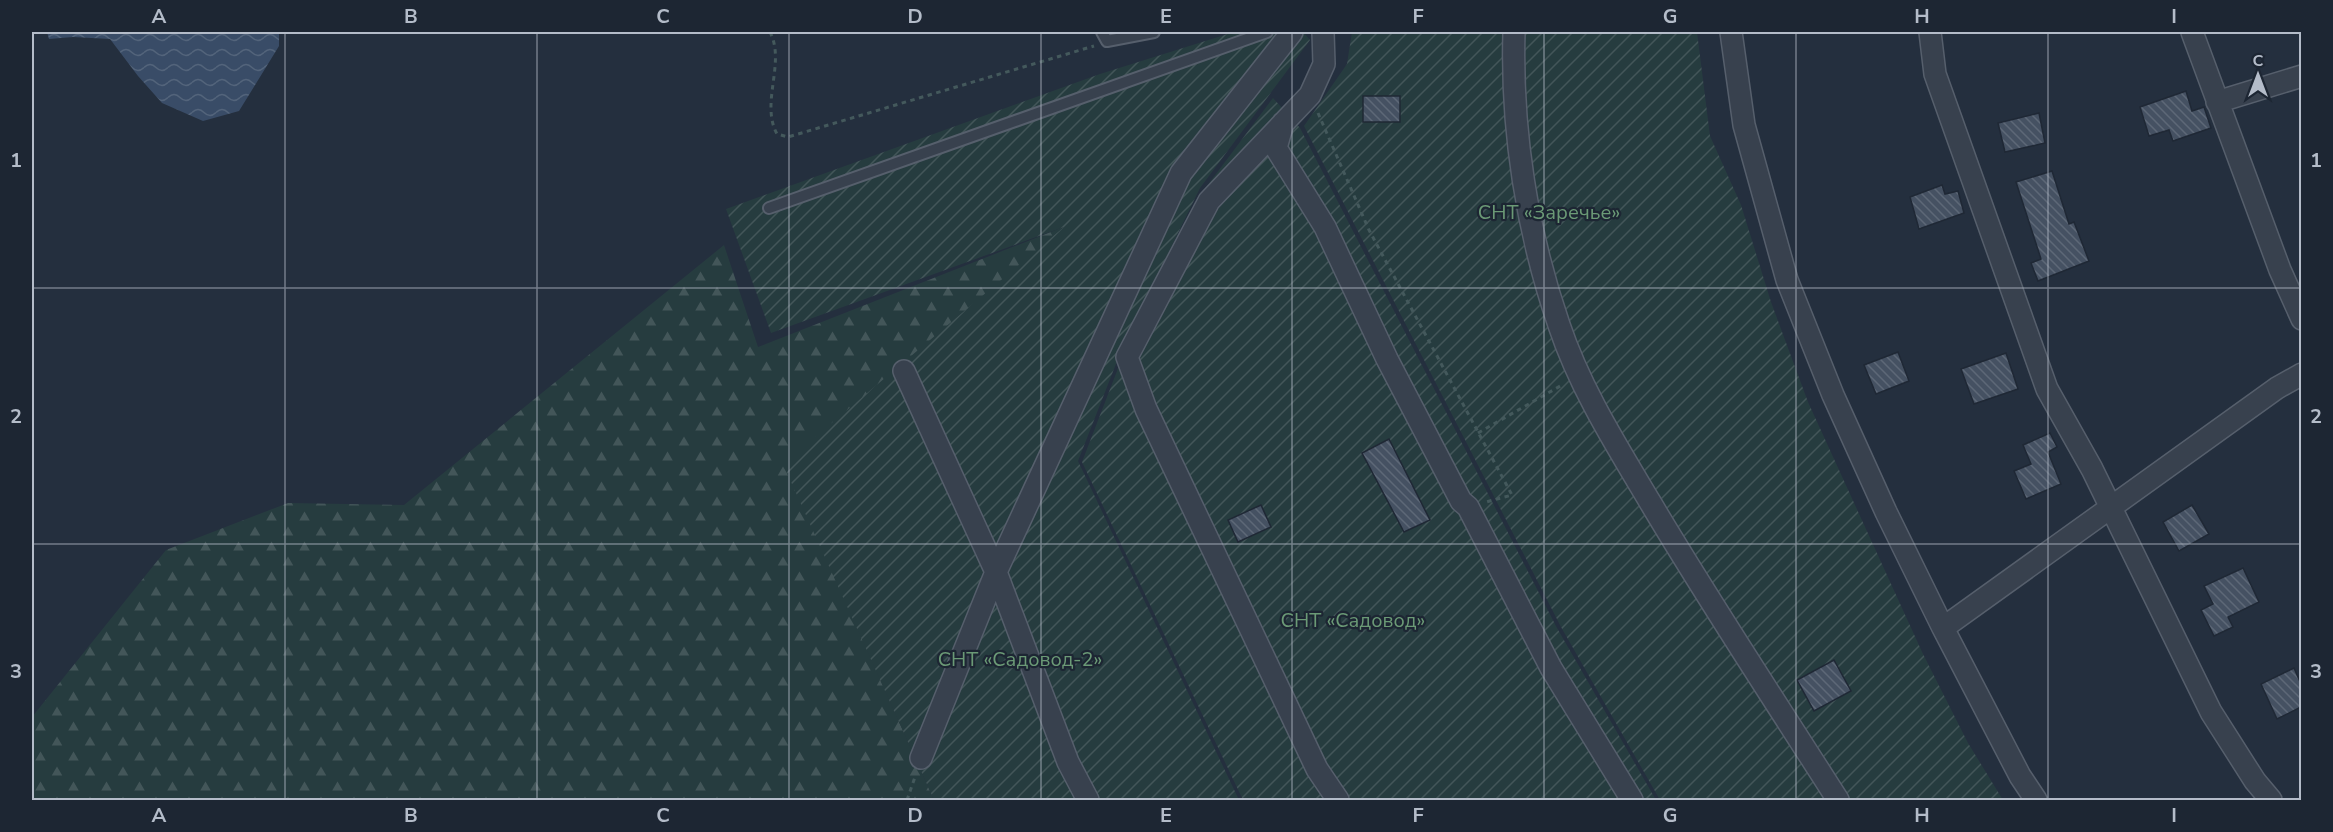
<svg xmlns="http://www.w3.org/2000/svg" width="2333" height="832" viewBox="0 0 2333 832" font-family="'Nunito Sans',sans-serif">
<defs>
<pattern id="forest-firs" width="22" height="20" patternUnits="userSpaceOnUse" patternTransform="scale(1.5)"><rect width="22" height="20" fill="#263c3f"/><path d="M5 1l3.5 6h-7zM16 11l3.5 6h-7z" fill="#435659"/></pattern>
<pattern id="garden-furrows" width="10" height="10" patternUnits="userSpaceOnUse" patternTransform="scale(1.5)"><rect width="10" height="10" fill="#263c3f"/><path d="M-1 1l2-2M0 10L10 0M9 11l2-2" fill="none" stroke="#435659"/></pattern>
<pattern id="water-waves" width="16" height="10" patternUnits="userSpaceOnUse" patternTransform="scale(1.5)"><rect width="16" height="10" fill="#394c67"/><path d="M0 5q4-4 8 0t8 0" fill="none" stroke="#53647b"/></pattern>
<pattern id="building-back-hatch" width="6" height="6" patternUnits="userSpaceOnUse" patternTransform="scale(1.5)"><rect width="6" height="6" fill="#455162"/><path d="M-1 5l2 2M0 0l6 6M5-1l2 2" fill="none" stroke="#5d6877"/></pattern>
</defs>
<rect width="100%" height="100%" fill="#242f3e"/>
<!-- forest -->
<path fill="url(#forest-firs)" d="M 1066,226 L 784,464 L 934,800 L 32,800 L 32,717 L 166,550 L 288,503 L 404,505 L 724,245 L 758,347 Z"/>
<!-- garden -->
<path fill="url(#garden-furrows)" d="M 1234,32 L 1303,32 L 1310,40 L 1200,188 L 1123,346 L 1078,461 L 1239,800 L 934,800 L 783,464 L 1064,227 L 771,333 L 726,209 L 1100,74 Z
M 1352,32 L 1697,32 L 1710,136 L 1741,205 L 1771,302 L 1808,402 L 1923,654 L 1968,743 L 2003,800 L 1660,800 L 1561,627 L 1304,126 L 1347,64 Z
M 1273,98 L 1300,128 L 1557,628 L 1656,800 L 1243,800 L 1082,462 L 1127,345 L 1204,190 Z"/>
<!-- water -->
<path fill="url(#water-waves)" d="M 47,32 L 279,32 L 279,46 L 239,111 L 203,121 L 162,103 L 138,76 L 110,39 L 73,37 L 49,39 Z"/>
<!-- building -->
<path fill="url(#building-back-hatch)" stroke="#1f2835" stroke-width="1.5" d="M 2186,91 L 2192,111 L 2204,107 L 2211,128 L 2173,141 L 2169,130 L 2149,136 L 2140,107 Z
M 1363,96 L 1400,96 L 1400,122 L 1363,122 Z
M 2039,113 L 2045,143 L 2005,152 L 1998,123 Z
M 2052,171 L 2069,224 L 2074,222 L 2089,261 L 2038,281 L 2031,263 L 2041,259 L 2016,182 Z
M 1942,185 L 1945,194 L 1958,191 L 1964,213 L 1919,229 L 1910,197 Z
M 1898,352 L 1909,381 L 1876,394 L 1864,365 Z
M 2006,353 L 2018,389 L 1974,404 L 1961,369 Z
M 2050,433 L 2057,447 L 2048,452 L 2061,484 L 2026,499 L 2014,471 L 2031,464 L 2023,445 Z
M 1389,439 L 1430,520 L 1404,532 L 1362,453 Z
M 1261,505 L 1271,527 L 1238,542 L 1228,520 Z
M 2192,505 L 2209,534 L 2179,551 L 2163,522 Z
M 2243,568 L 2259,602 L 2228,617 L 2233,627 L 2214,636 L 2201,610 L 2213,604 L 2204,586 Z
M 1834,660 L 1851,691 L 1814,711 L 1797,680 Z
M 2294,668 L 2301,684 L 2301,707 L 2277,719 L 2261,684 Z"/>
<g fill="none" stroke-linecap="round" stroke-linejoin="round">
<defs>
<path id="lane" d="M 1102,32 L 1107,41 L 1154,32
M 769,208 L 1267,32"/>
<path id="street" d="M 1323,32 L 1324,64 L 1310,95 L 1209,201 L 1127,357 L 1146,409 L 1317,769 L 1338,800
M 1514,32 C 1511,130 1527,232 1559,325 C 1580,388 1616,445 1650,502 C 1710,603 1775,701 1838,800
M 1731,32 L 1744,125 L 1787,280 L 1833,395 L 1886,512 L 1943,628 L 2020,776 L 2036,800
M 1930,32 L 1935,74 L 2047,389 L 2092,469 L 2211,712 L 2255,781 L 2271,800
M 2192,32 L 2280,270 L 2302,319
M 2217,102 L 2302,76
M 1283,123 L 1276,148 L 1325,227 L 1387,359 L 1461,501 L 1468,507 L 1551,668 L 1632,800
M 904,371 L 996,572 L 921,758
M 1943,628 L 2277,388 L 2302,374
M 1088,800 L 1068,762 L 996,572 L 1181,173 L 1292,32"/>
</defs>
<!-- lane casing -->
<use href="#lane" stroke="#565f6c" stroke-width="14"/>
<!-- street casing -->
<use href="#street" stroke="#565f6c" stroke-width="24"/>
<!-- path -->
<path stroke="#44595c" stroke-width="3" stroke-dasharray="4.5 4.5" stroke-linecap="butt" d="M 770,32 C 786,63 760,103 777,134 L 788,137 L 1094,46
M 1318,113 L 1369,230 L 1512,495 L 1486,502
M 1478,433 L 1562,385
M 907,800 L 915,777"/>
<!-- lane -->
<use href="#lane" stroke="#38414e" stroke-width="10"/>
<!-- street -->
<use href="#street" stroke="#38414e" stroke-width="21"/>
</g>
<!-- grid -->
<path fill="none" stroke="#b4bcc9" stroke-width="1.5" stroke-opacity="0.55" d="M 285,32 L 285,800M 537,32 L 537,800M 789,32 L 789,800M 1041,32 L 1041,800M 1292,32 L 1292,800M 1544,32 L 1544,800M 1796,32 L 1796,800M 2048,32 L 2048,800M 32,288 L 2302,288M 32,544 L 2302,544"/>
<g text-anchor="middle" stroke-width="4.5" stroke-linejoin="round" paint-order="stroke">
<!-- park labels -->
<g font-size="20" fill="#6b9a76" stroke="#1d2633">
<text x="1549" y="219">СНТ «Заречье»</text>
<text x="1353" y="627">СНТ «Садовод»</text>
<text x="1020" y="666">СНТ «Садовод-2»</text>
</g>
</g>
<!-- border -->
<rect width="2333" height="832" fill="none" stroke="#1d2633" stroke-width="66"/>
<!-- north arrow -->
<g transform="translate(2258 75)" stroke="#1d2633" stroke-width="4.5" paint-order="stroke">
<path d="M0-4.5L10 22L0 15L-10 22Z" fill="#b4bcc9"/>
<text y="-9" font-size="16" font-weight="bold" text-anchor="middle" fill="#b4bcc9">С</text>
</g>
<rect x="33" y="33" width="2267" height="766" fill="none" stroke="#b4bcc9" stroke-width="2"/>
<g font-size="20" text-anchor="middle" font-weight="bold" fill="#b4bcc9">
<text x="159" y="23">A</text>
<text x="411" y="23">B</text>
<text x="663" y="23">C</text>
<text x="915" y="23">D</text>
<text x="1166" y="23">E</text>
<text x="1418" y="23">F</text>
<text x="1670" y="23">G</text>
<text x="1922" y="23">H</text>
<text x="2174" y="23">I</text>
<text x="16" y="167">1</text>
<text x="2316" y="167">1</text>
<text x="16" y="423">2</text>
<text x="2316" y="423">2</text>
<text x="16" y="678">3</text>
<text x="2316" y="678">3</text>
<text x="159" y="822">A</text>
<text x="411" y="822">B</text>
<text x="663" y="822">C</text>
<text x="915" y="822">D</text>
<text x="1166" y="822">E</text>
<text x="1418" y="822">F</text>
<text x="1670" y="822">G</text>
<text x="1922" y="822">H</text>
<text x="2174" y="822">I</text>
</g>
</svg>
